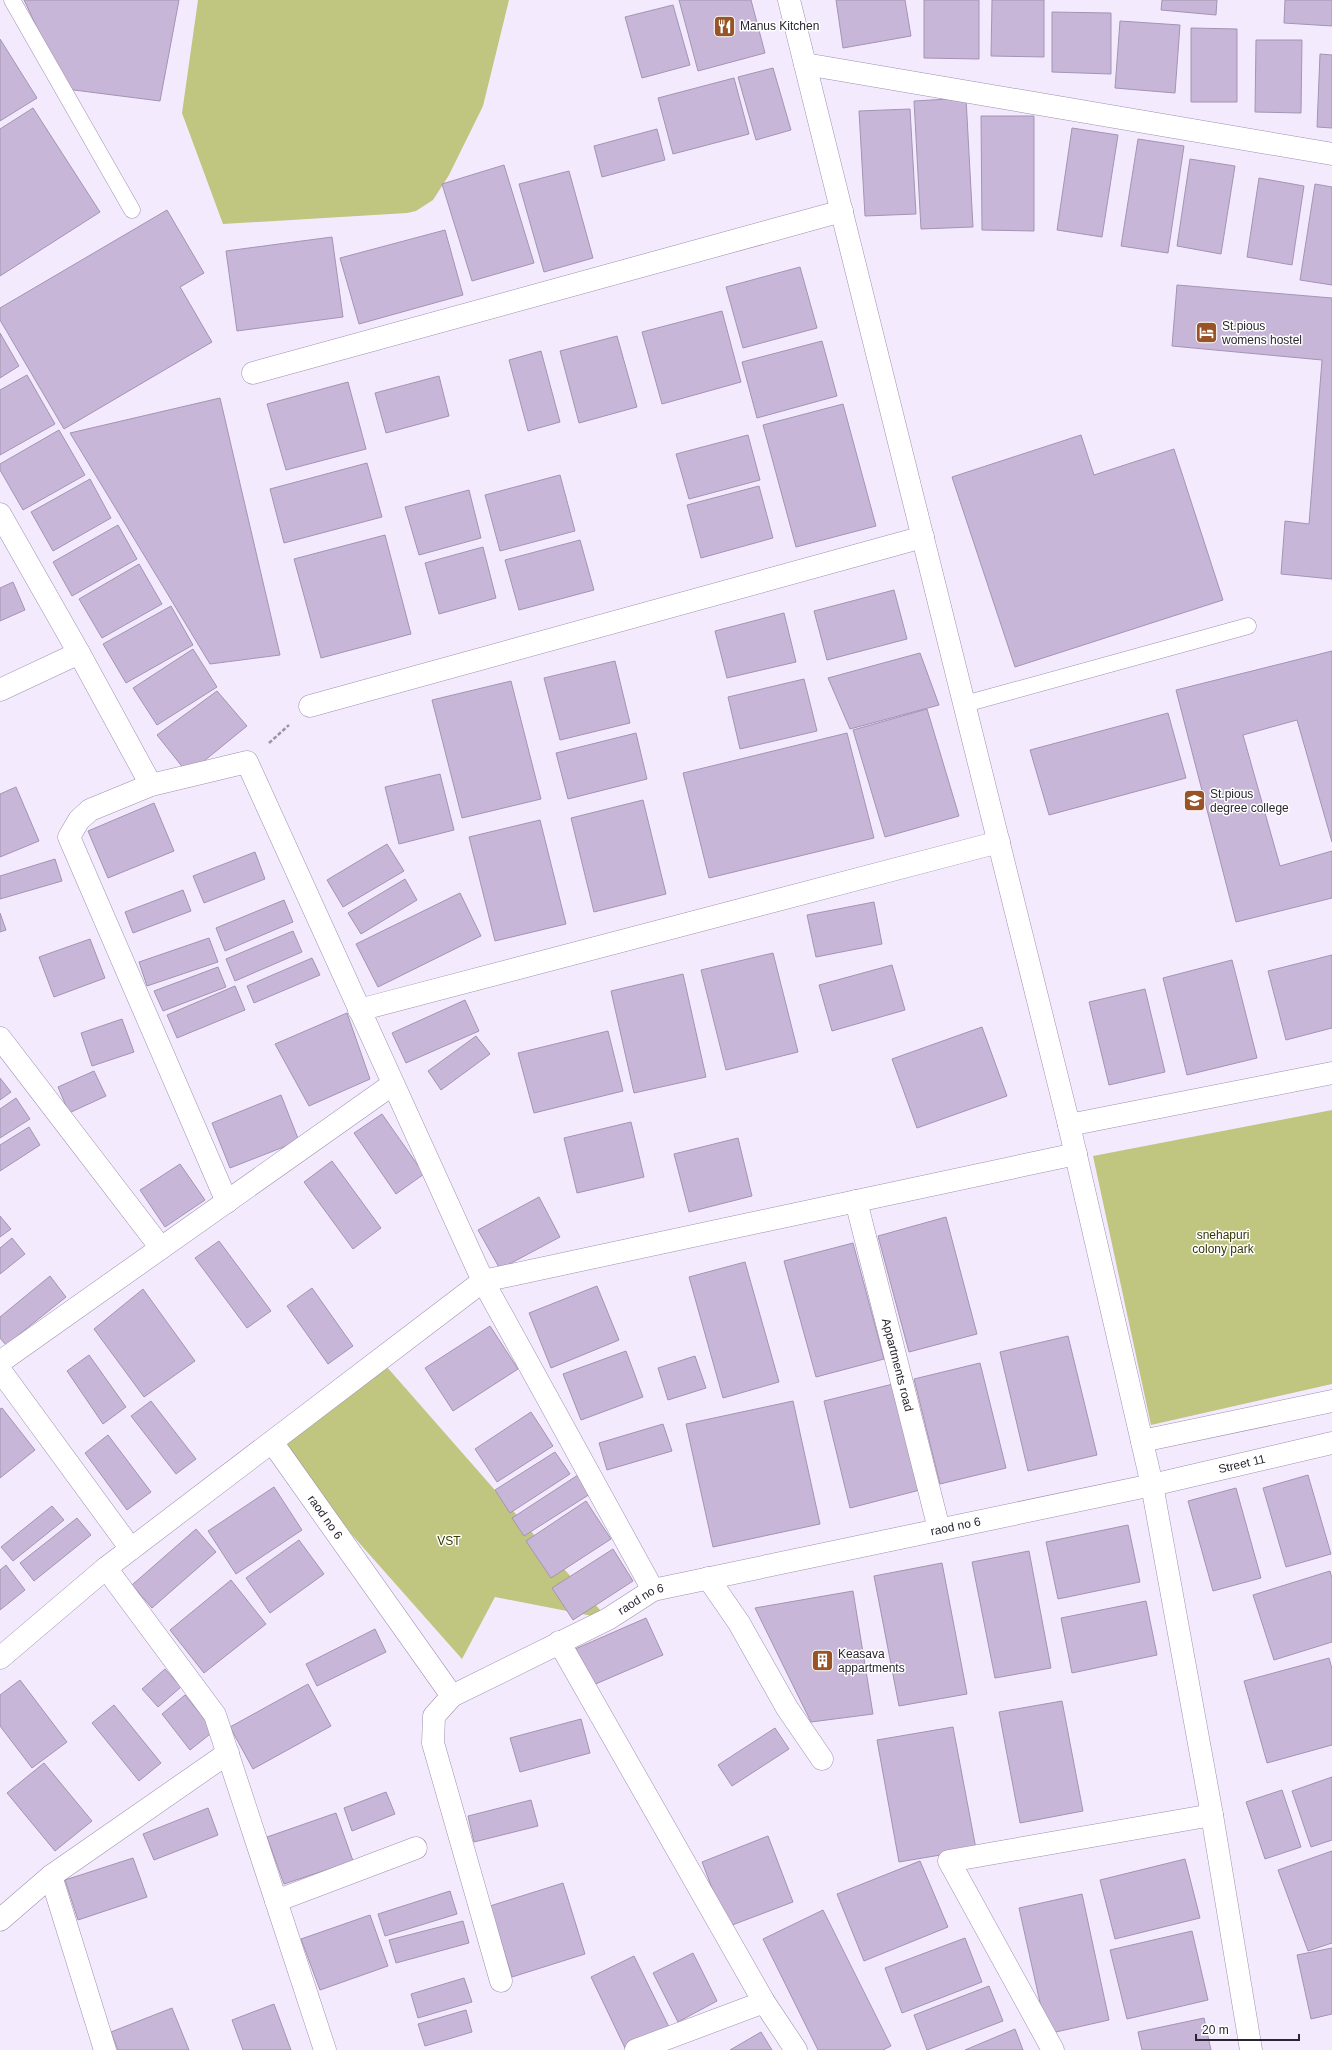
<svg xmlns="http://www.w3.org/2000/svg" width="1332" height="2050" viewBox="0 0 1332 2050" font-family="Arial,sans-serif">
<rect width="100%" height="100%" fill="#f4eafe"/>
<!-- green -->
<path fill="#c0c580" d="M 198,0 L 509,0 L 483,106 L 449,175 L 433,200 L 416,211 L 407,213 L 223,224 L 182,113 Z
M 1332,1110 L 1332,1384 L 1151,1425 L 1093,1156 Z
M 379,1358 L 608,1619 L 495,1597 L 462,1659 L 276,1449 Z"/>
<!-- building -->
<path fill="#c7b6d7" stroke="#a494b4" d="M 24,0 L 179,0 L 160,101 L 66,89 Z
M 679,0 L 751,0 L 765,53 L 698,71 Z
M 836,0 L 905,0 L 911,36 L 843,48 Z
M 924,0 L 979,0 L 979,59 L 924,58 Z
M 992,0 L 1044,0 L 1044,57 L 991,56 Z
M 1162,0 L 1217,0 L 1216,15 L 1161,10 Z
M 1285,0 L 1332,0 L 1332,26 L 1284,23 Z
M 673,5 L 690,65 L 642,78 L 625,17 Z
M 1052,12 L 1111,13 L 1111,74 L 1052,72 Z
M 1120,21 L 1180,25 L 1175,93 L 1115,88 Z
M 1191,28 L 1237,29 L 1237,102 L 1191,102 Z
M 0,39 L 37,98 L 0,121 Z
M 1256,40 L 1302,40 L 1301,113 L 1255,112 Z
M 1320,54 L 1332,55 L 1332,128 L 1317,127 Z
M 773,68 L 791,130 L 756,140 L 738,77 Z
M 734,78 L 749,134 L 673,154 L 658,98 Z
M 966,98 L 973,227 L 921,229 L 914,101 Z
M 33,108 L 100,212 L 0,276 L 0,129 Z
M 910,109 L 916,214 L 865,216 L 859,111 Z
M 981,116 L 1034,116 L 1034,231 L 982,230 Z
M 1072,128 L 1118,135 L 1102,237 L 1057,230 Z
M 657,129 L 665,160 L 602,177 L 594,146 Z
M 1138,139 L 1184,146 L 1168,253 L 1121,246 Z
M 1190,159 L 1235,166 L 1221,254 L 1177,246 Z
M 504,165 L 534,263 L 472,281 L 442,184 Z
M 569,171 L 593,258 L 544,272 L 519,184 Z
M 1259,178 L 1304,186 L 1292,265 L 1247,257 Z
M 1315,184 L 1332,187 L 1332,285 L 1300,280 Z
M 167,210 L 204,273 L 180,287 L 212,342 L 64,429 L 0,320 L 0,308 Z
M 445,230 L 463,295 L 359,324 L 340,258 Z
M 332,237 L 343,317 L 237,331 L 226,251 Z
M 800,267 L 817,328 L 743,348 L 726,287 Z
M 1177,285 L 1332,298 L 1332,579 L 1281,574 L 1285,521 L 1309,524 L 1322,360 L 1172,346 Z
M 722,311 L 741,382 L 662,404 L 642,332 Z
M 0,333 L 19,366 L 0,378 Z
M 617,336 L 637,407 L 579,423 L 560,351 Z
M 822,341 L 837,396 L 757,418 L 742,362 Z
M 541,351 L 560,422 L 528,431 L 509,360 Z
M 27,375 L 55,424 L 0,455 L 0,390 Z
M 439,376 L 449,416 L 386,433 L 375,393 Z
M 348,382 L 366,449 L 286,470 L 267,404 Z
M 220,398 L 280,655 L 210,664 L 70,433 Z
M 843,404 L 876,526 L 796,547 L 763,425 Z
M 59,430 L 85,475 L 23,510 L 0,470 L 0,464 Z
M 748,435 L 760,480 L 689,499 L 676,454 Z
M 1081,435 L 1094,475 L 1174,449 L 1223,600 L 1015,667 L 952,477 Z
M 367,463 L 382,517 L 284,543 L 270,489 Z
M 560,475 L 575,531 L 500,551 L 485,495 Z
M 90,479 L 111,518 L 53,551 L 31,512 Z
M 759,486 L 773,538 L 701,558 L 687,505 Z
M 469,490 L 481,538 L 419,555 L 405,507 Z
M 118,525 L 137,559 L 72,596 L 53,562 Z
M 385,535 L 411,634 L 321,658 L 294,559 Z
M 580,540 L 594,590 L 519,610 L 505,560 Z
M 483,547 L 496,598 L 439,614 L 425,563 Z
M 139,564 L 162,604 L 102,638 L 79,599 Z
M 13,582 L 25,610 L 0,621 L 0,588 Z
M 894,590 L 907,639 L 827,660 L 814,611 Z
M 171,606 L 193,645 L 126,683 L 103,644 Z
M 784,613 L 796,662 L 727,678 L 715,631 Z
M 193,649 L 217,687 L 157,725 L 133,688 Z
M 1332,651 L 1332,842 L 1297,720 L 1243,735 L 1280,866 L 1332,851 L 1332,898 L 1236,922 L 1176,690 Z
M 920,653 L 939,705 L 850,729 L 828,678 Z
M 615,661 L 630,723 L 560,740 L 544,678 Z
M 804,679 L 817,731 L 740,749 L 728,697 Z
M 511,681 L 541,799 L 462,818 L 432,700 Z
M 217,691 L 247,726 L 188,774 L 157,735 Z
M 927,709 L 959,816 L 885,837 L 853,730 Z
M 1168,713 L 1186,778 L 1049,815 L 1030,750 Z
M 636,733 L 647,779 L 568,799 L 556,753 Z
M 847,733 L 874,838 L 709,878 L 683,773 Z
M 440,774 L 454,830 L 399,844 L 385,787 Z
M 16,787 L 39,841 L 0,857 L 0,794 Z
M 643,800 L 666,894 L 594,912 L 571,818 Z
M 154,803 L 174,851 L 108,878 L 88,831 Z
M 540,820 L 566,924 L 495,941 L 469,837 Z
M 387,844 L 404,871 L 343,907 L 327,880 Z
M 255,852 L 265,879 L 204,903 L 193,876 Z
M 55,859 L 62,881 L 0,899 L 0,876 Z
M 405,879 L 417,900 L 361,934 L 348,913 Z
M 183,890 L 191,911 L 133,933 L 125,912 Z
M 460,893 L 481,936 L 378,987 L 356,944 Z
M 284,900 L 293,922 L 225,951 L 216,928 Z
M 874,902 L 882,944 L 816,957 L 807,915 Z
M 0,913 L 6,930 L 0,932 Z
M 293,931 L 302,952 L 235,981 L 226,959 Z
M 209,938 L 218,962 L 147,986 L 139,962 Z
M 90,939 L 105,978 L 54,997 L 39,957 Z
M 773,953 L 798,1052 L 726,1070 L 701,970 Z
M 1332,955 L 1332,1028 L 1286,1040 L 1268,971 Z
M 312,958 L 320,975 L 254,1003 L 247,986 Z
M 1232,960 L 1257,1058 L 1187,1075 L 1163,978 Z
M 892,965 L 905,1010 L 832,1031 L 819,985 Z
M 218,967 L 226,987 L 163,1011 L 154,991 Z
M 683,974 L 706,1077 L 634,1093 L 611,991 Z
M 235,986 L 245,1010 L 177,1038 L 167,1015 Z
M 1145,989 L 1165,1072 L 1109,1085 L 1089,1002 Z
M 465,1000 L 479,1031 L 406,1063 L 392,1033 Z
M 347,1013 L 370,1079 L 309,1106 L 275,1044 Z
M 122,1019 L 134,1052 L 92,1066 L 81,1033 Z
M 982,1027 L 1007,1096 L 917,1128 L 892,1059 Z
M 608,1031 L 623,1091 L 534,1113 L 518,1053 Z
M 476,1036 L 490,1054 L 441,1090 L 428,1071 Z
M 94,1071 L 106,1096 L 69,1113 L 58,1087 Z
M 0,1078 L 11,1092 L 0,1100 Z
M 281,1095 L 299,1141 L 230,1168 L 212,1123 Z
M 16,1098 L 30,1119 L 0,1138 L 0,1109 Z
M 382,1114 L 424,1174 L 396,1194 L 354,1133 Z
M 631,1122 L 644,1177 L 577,1193 L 564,1138 Z
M 29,1127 L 40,1145 L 0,1171 L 0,1145 Z
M 738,1138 L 752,1196 L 689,1212 L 674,1154 Z
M 332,1161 L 381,1228 L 353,1249 L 304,1182 Z
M 180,1164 L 205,1200 L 165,1227 L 140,1190 Z
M 539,1197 L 560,1237 L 500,1269 L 478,1230 Z
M 0,1216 L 11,1229 L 0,1237 Z
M 946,1217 L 977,1334 L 909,1352 L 878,1236 Z
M 12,1238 L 25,1254 L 0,1274 L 0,1248 Z
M 219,1241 L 271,1311 L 247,1328 L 195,1258 Z
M 853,1243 L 884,1359 L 816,1377 L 784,1261 Z
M 745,1262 L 779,1382 L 723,1398 L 689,1277 Z
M 50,1276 L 66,1297 L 6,1345 L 0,1338 L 0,1317 Z
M 597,1286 L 619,1340 L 551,1368 L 529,1313 Z
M 312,1288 L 353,1346 L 328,1364 L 287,1306 Z
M 143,1289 L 195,1361 L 144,1397 L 94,1329 Z
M 490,1326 L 518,1369 L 453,1411 L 425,1368 Z
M 1068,1336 L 1097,1455 L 1028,1471 L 1000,1352 Z
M 626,1351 L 643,1397 L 581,1420 L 563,1374 Z
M 89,1355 L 126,1407 L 103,1424 L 67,1371 Z
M 695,1356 L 706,1388 L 668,1400 L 658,1368 Z
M 980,1363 L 1006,1468 L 940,1484 L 914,1379 Z
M 893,1384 L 920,1490 L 850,1508 L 824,1401 Z
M 151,1401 L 196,1459 L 176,1474 L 131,1416 Z
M 793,1401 L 820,1524 L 713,1547 L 686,1424 Z
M 2,1408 L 35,1450 L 0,1478 L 0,1409 Z
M 531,1412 L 553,1446 L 497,1482 L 475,1449 Z
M 663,1424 L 672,1451 L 607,1470 L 599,1443 Z
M 108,1435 L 151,1492 L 127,1510 L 85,1453 Z
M 555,1452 L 570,1474 L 510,1513 L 495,1490 Z
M 578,1475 L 590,1494 L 524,1536 L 512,1518 Z
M 1308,1475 L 1331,1554 L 1286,1567 L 1263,1488 Z
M 274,1487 L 302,1530 L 236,1574 L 208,1531 Z
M 1236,1488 L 1261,1578 L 1213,1591 L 1188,1501 Z
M 586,1501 L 611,1539 L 551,1578 L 526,1541 Z
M 52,1506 L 64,1520 L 13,1561 L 1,1547 Z
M 77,1518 L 91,1535 L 34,1581 L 20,1563 Z
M 1128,1525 L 1140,1582 L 1058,1599 L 1046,1542 Z
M 196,1529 L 216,1552 L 152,1608 L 132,1585 Z
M 299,1540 L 324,1574 L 270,1613 L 246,1578 Z
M 613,1549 L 633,1581 L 573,1620 L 552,1588 Z
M 1029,1551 L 1051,1668 L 995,1678 L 972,1562 Z
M 942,1563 L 967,1694 L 899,1706 L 874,1576 Z
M 6,1565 L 25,1590 L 0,1610 L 0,1570 Z
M 1330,1571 L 1332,1578 L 1332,1642 L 1274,1660 L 1253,1595 Z
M 231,1580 L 266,1624 L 204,1673 L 170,1630 Z
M 853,1591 L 873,1714 L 811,1722 L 755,1608 Z
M 1146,1601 L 1157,1655 L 1072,1673 L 1061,1618 Z
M 646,1618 L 663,1655 L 591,1686 L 575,1649 Z
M 375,1629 L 386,1652 L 317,1686 L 306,1664 Z
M 1329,1658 L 1332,1669 L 1332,1745 L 1267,1763 L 1244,1681 Z
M 165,1669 L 181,1687 L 158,1707 L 142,1689 Z
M 20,1680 L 67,1742 L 32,1768 L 0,1726 L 0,1695 Z
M 308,1684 L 331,1726 L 253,1769 L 230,1727 Z
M 185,1695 L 214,1731 L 190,1750 L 162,1714 Z
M 1062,1701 L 1083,1811 L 1020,1823 L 999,1712 Z
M 114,1705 L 161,1763 L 139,1781 L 92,1723 Z
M 581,1719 L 590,1753 L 520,1772 L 510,1738 Z
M 953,1727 L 976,1849 L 899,1862 L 877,1740 Z
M 775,1728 L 789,1749 L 732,1786 L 718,1765 Z
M 44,1763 L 92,1821 L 55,1851 L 7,1793 Z
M 1332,1777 L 1332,1840 L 1311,1847 L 1292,1791 Z
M 1282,1790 L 1301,1847 L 1265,1859 L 1246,1802 Z
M 386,1792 L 395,1814 L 352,1831 L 344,1808 Z
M 531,1800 L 538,1826 L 474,1842 L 468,1816 Z
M 208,1808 L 218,1835 L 154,1860 L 143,1834 Z
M 336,1813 L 353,1861 L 284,1884 L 267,1837 Z
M 768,1836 L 793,1902 L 727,1927 L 702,1862 Z
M 1332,1851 L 1332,1943 L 1308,1951 L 1278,1870 Z
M 133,1858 L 147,1897 L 78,1920 L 65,1880 Z
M 1185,1859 L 1200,1918 L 1115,1939 L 1100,1880 Z
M 920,1861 L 948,1927 L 864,1961 L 837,1894 Z
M 563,1883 L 585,1954 L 512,1977 L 490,1906 Z
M 450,1891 L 457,1914 L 385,1936 L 378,1914 Z
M 1082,1894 L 1109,2020 L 1047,2034 L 1019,1908 Z
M 823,1910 L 891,2046 L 883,2050 L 818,2050 L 763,1939 Z
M 370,1915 L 388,1966 L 320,1990 L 301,1939 Z
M 463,1921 L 469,1943 L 396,1963 L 389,1940 Z
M 1192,1931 L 1208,2000 L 1127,2019 L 1110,1950 Z
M 965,1938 L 982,1982 L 902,2013 L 885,1968 Z
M 1332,1948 L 1332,2014 L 1311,2019 L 1297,1955 Z
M 693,1953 L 717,2001 L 678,2022 L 653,1973 Z
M 634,1956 L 669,2027 L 625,2048 L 591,1977 Z
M 464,1978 L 472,2002 L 418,2018 L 411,1994 Z
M 989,1986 L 1003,2021 L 927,2050 L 914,2015 Z
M 274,2004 L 291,2050 L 243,2050 L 232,2020 Z
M 172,2008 L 189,2050 L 118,2050 L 111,2032 Z
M 466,2010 L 472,2032 L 425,2046 L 418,2024 Z
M 1204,2018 L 1211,2050 L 1142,2050 L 1138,2032 Z
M 1015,2029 L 1023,2050 L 965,2050 Z
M 761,2032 L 772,2050 L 730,2050 Z"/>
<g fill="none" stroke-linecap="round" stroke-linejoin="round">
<defs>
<path id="lane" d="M 12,0 L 132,210
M 965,704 L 1248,626"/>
<g id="street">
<path d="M 789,0 L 1069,1125 L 1152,1485 L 1212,1815 L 1251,2050"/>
<path d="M 805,64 L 1332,154"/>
<path d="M 253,373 L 842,211"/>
<path d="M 0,514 L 79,653 L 151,785"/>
<path d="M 0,690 L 79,653"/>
<path d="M 310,706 L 923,537"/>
<path d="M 359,1010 L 999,842"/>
<path d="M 0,1038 L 161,1248"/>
<path d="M 1069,1125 L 1332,1073"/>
<path id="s1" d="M 856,1201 L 939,1529"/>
<path d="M 227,1202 L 69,837 L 79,820 L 90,810 L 151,785 L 247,762 L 483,1281 L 653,1590"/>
<path d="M 0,1362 L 393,1084"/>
<path d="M 0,1370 L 131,1549"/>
<path d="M 1142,1441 L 1332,1401"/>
<path id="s2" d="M 272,1442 L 452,1696 L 608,1619 L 653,1590 L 1152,1485 L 1332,1443"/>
<path d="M 106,1568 L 215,1715 L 325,2050"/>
<path d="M 708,1578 L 739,1623 L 787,1708 L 822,1759"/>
<path d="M 559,1642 L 764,2002 L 796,2050"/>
<path d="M 0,1658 L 106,1568 L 483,1281 L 1076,1154"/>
<path d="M 452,1696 L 434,1716 L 433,1743 L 501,1981"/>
<path d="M 51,1876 L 105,2050"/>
<path d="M 276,1901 L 416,1848"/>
<path d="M 0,1920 L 51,1876 L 228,1753"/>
<path d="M 636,2050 L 764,2002"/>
<path d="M 1053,2050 L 949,1861 L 1212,1815"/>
</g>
</defs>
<!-- lane casing -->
<use href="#lane" stroke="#9f8faf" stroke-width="17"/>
<!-- street casing -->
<use href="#street" stroke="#9f8faf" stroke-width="23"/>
<!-- path -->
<path stroke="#9d94a5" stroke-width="2.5" stroke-dasharray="4 2" stroke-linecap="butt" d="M 269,743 L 289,725"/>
<!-- lane -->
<use href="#lane" stroke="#fff" stroke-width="16"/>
<!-- street -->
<use href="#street" stroke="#fff" stroke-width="22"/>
</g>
<!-- icons -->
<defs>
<symbol id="restaurant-square" viewBox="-11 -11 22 22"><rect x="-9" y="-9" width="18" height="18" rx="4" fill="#985426" stroke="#fff"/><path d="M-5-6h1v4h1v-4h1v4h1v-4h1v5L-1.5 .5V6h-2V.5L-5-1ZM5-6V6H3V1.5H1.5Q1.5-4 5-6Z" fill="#fff"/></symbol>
<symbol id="hotel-square" viewBox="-11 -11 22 22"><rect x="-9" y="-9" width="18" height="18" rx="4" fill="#985426" stroke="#fff"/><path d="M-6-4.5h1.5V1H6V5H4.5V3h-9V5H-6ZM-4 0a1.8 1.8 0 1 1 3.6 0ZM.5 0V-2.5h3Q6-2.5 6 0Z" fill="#fff"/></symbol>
<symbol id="university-square" viewBox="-11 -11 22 22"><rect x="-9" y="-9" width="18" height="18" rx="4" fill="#985426" stroke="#fff"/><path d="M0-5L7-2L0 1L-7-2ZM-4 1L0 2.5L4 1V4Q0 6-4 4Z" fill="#fff"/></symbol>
<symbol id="building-square" viewBox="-11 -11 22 22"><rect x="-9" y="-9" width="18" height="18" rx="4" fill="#985426" stroke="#fff"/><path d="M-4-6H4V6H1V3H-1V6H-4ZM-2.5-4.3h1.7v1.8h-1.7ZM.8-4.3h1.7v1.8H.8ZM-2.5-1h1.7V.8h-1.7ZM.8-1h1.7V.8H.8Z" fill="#fff"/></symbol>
</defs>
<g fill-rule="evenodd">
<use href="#restaurant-square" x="712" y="14" width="25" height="25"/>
<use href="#hotel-square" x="1194" y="320" width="25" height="25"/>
<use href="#university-square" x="1182" y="788" width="25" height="25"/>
<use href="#building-square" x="810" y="1648" width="25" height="25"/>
</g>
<g text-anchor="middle" stroke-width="3" stroke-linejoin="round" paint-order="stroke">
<!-- poi labels -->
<g font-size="12" fill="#2b2531" stroke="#fff" text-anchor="start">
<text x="740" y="30">Manus Kitchen</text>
<text x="1222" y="330">St.pious<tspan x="1222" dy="14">womens hostel</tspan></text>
<text x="1210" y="798">St.pious<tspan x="1210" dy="14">degree college</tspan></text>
<text x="838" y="1658">Keasava<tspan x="838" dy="14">appartments</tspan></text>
</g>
<!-- park labels -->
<g font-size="12" fill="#353700" stroke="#fff">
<text x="1223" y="1239">snehapuri<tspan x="1223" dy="14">colony park</tspan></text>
<text x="449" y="1545">VST</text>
</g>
<!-- street labels -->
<g font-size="12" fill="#2b2531" stroke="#fff">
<text dy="4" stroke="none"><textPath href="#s1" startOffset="169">Appartments road</textPath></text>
<text dy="4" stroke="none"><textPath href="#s2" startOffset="1141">Street 11</textPath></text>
<text dy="4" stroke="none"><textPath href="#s2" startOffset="92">raod no 6</textPath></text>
<text dy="4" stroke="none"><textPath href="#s2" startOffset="848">raod no 6</textPath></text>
<text dy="4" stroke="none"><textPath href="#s2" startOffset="524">raod no 6</textPath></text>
</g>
</g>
<!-- scale -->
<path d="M1196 2034v6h103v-6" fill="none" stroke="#2b2531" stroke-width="2"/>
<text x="1202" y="2034" font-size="12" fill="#2b2531" stroke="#ffffff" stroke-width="3" paint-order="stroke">20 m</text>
</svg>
